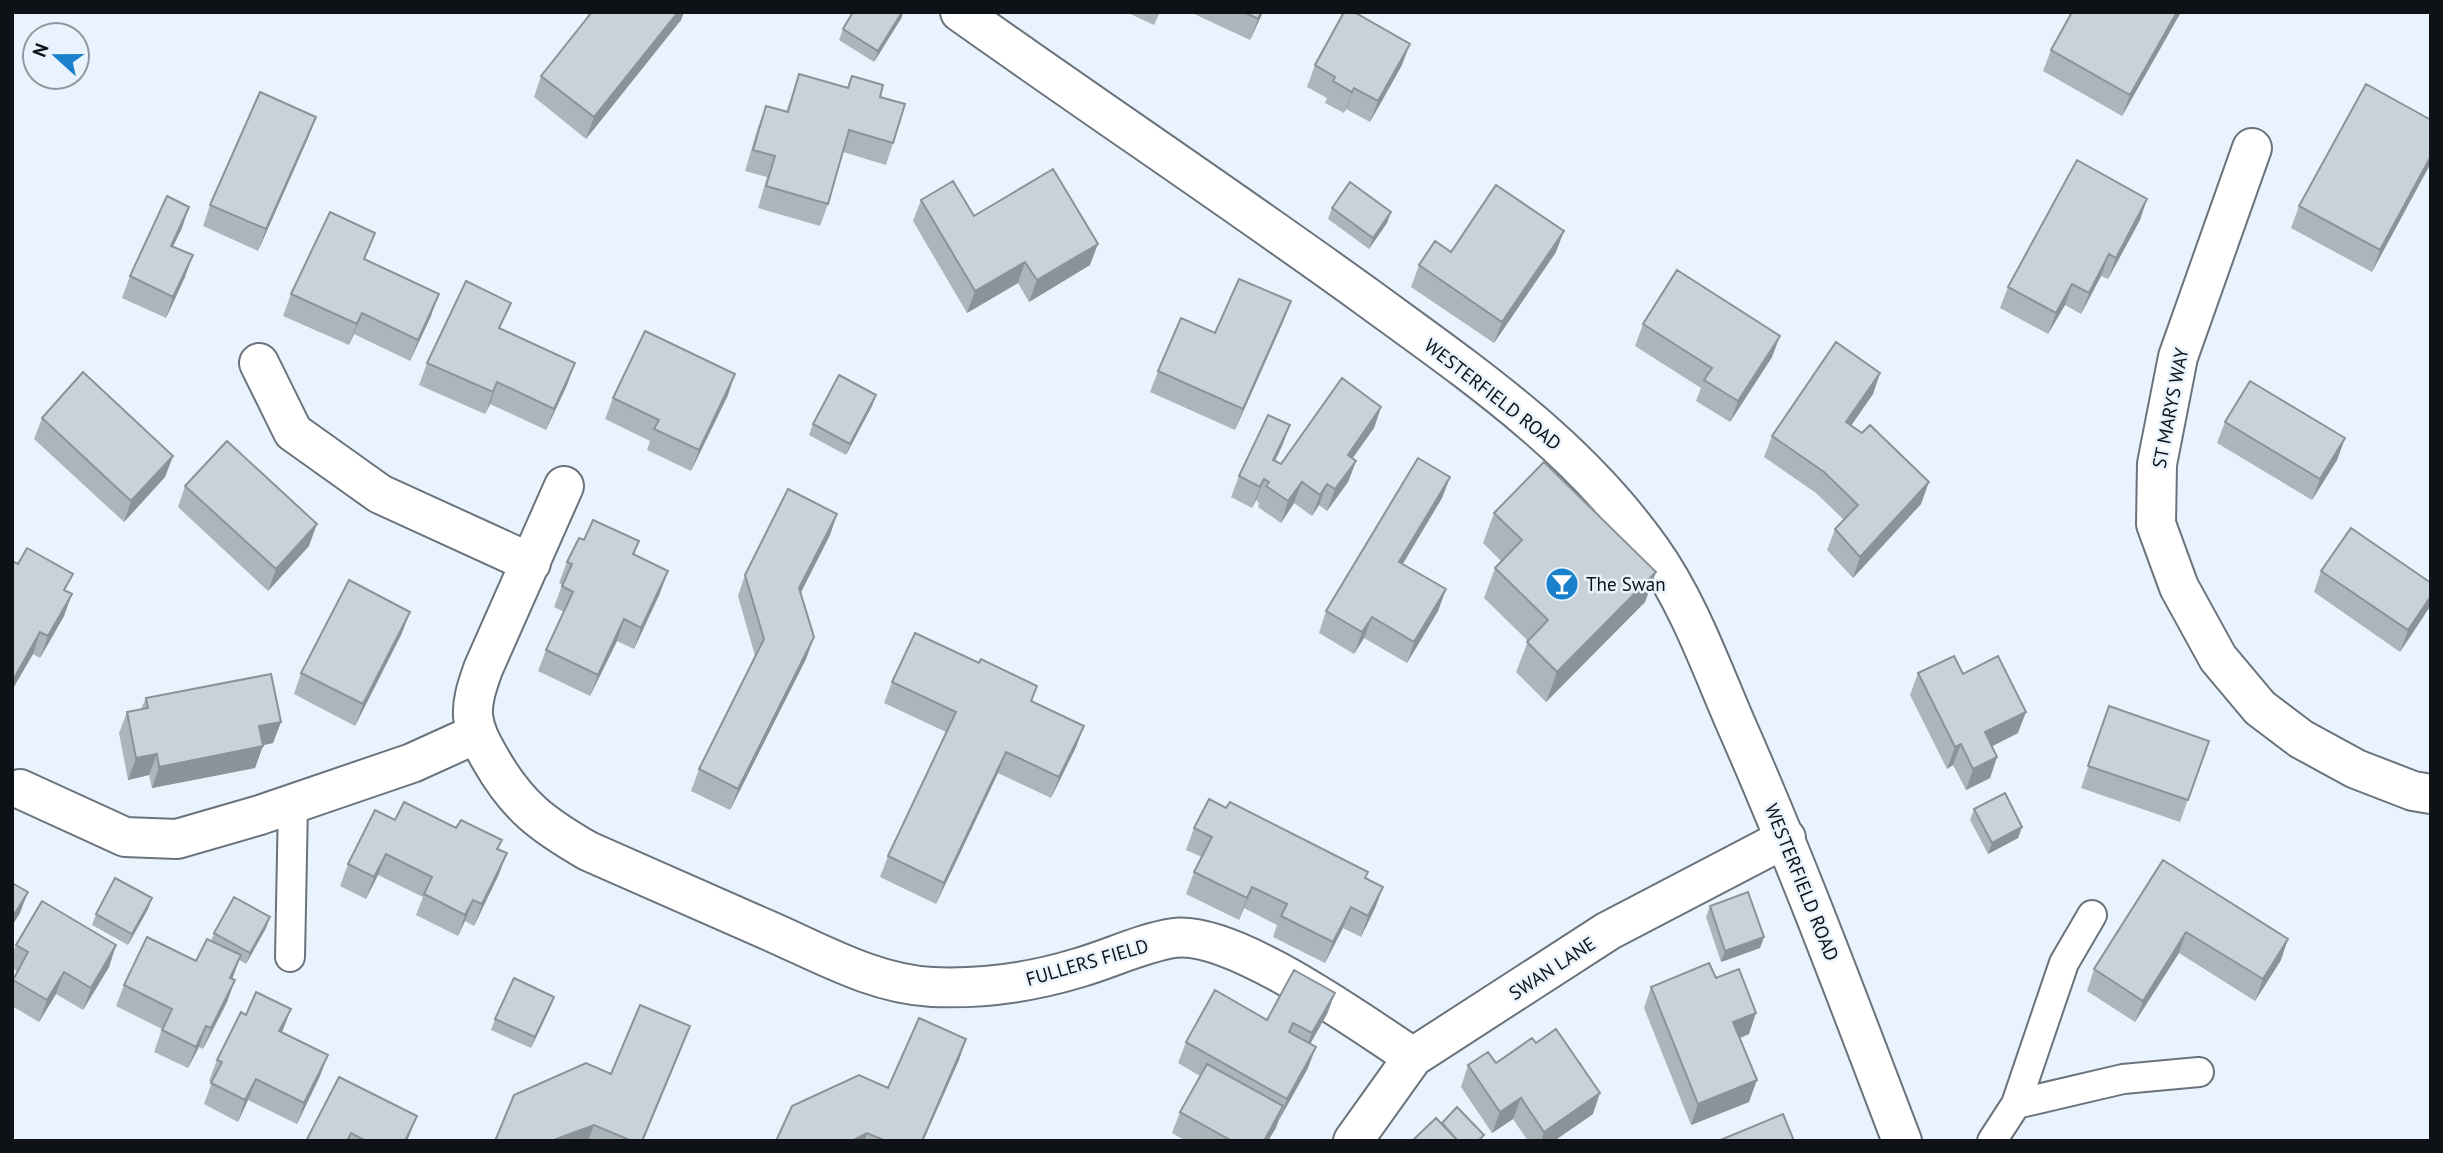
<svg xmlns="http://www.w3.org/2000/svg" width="2443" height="1153" viewBox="0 0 2443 1153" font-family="'PT Sans',sans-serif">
<rect width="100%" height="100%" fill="#e8f3fd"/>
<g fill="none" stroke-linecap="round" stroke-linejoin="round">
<defs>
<path id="service" d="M 290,957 L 293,804
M 2016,1104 L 2123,1079 L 2199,1072
M 1992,1141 L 2016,1104 L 2064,963 L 2092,915"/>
<path id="minor" d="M 2252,148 L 2178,357 L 2157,464 L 2156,524 L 2179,587 L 2218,658 L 2260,708 L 2301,739 L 2356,769 L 2413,791 L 2431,794
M 259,363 L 293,432 L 380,494 L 531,563
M 564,486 L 483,669 C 478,684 472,699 473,716 C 475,733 483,746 491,760 C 518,807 543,825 588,851 C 650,878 711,905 772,932 C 824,955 875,984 932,987 C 980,989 1032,982 1078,968 C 1110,959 1141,943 1174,938 C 1233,930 1362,1024 1413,1057
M 20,789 L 125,837 L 177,839 L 260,815 L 412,763 L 476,734
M 1353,1141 L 1413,1057 L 1608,931 L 1786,838"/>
<path id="secondary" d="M 960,12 C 1095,108 1233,200 1367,297 C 1471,373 1576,444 1651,550 C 1688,602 1710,664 1735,722 C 1796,860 1848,1000 1902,1141"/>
</defs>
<!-- service casing -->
<use href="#service" stroke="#6a737c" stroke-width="32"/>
<!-- minor casing -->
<use href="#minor" stroke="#6a737c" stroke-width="42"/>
<!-- secondary casing -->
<use href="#secondary" stroke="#6a737c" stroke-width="42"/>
<!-- service -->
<use href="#service" stroke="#fff" stroke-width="28"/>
<!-- minor -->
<use href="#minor" stroke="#fff" stroke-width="38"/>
<!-- secondary -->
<use href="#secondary" stroke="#fff" stroke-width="38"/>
</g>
<!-- wall -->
<path fill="#abb5bc" d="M 587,12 L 684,12 L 681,20 L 586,139 L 534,97 L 541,76 L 589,16 L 587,14 Z
M 1126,12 L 1160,12 L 1154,25 Z
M 1190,12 L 1263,12 L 1250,40 Z
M 2072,12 L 2181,12 L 2122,116 L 2043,71 L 2051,50 Z
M 902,17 L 874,62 L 839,40 L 843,29 Z
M 1315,65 L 1402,65 L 1370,122 L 1346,109 L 1344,113 L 1325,103 L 1327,98 L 1307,87 Z
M 799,74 L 847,88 L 852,76 L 880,97 L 893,143 L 886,165 L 843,152 L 828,204 L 820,226 L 758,208 L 767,177 L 745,171 L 758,127 L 766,106 L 786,112 Z
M 316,117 L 308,138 L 258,251 L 203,226 L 210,205 Z
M 2431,120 L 2372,272 L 2291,228 L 2299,206 Z
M 921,200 L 974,216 L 1090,265 L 1029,302 L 1018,283 L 967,313 L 913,221 Z
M 1332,208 L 1391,212 L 1387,223 L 1369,249 L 1328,219 Z
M 2140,220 L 2108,279 L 2101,276 L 2081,314 L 2065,305 L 2048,334 L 2000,308 L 2008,287 Z
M 182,228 L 173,246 L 185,277 L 166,318 L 122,298 L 130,276 Z
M 1451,252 L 1556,252 L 1494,343 L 1411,287 L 1419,265 Z
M 365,260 L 431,316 L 410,361 L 354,334 L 349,345 L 283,316 L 291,294 Z
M 1283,322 L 1235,430 L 1150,392 L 1158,371 L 1215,333 Z
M 1643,324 L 1772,357 L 1730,422 L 1696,401 L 1701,388 L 1635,346 Z
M 501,329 L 575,363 L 567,385 L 546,430 L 490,404 L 485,414 L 419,385 L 427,363 Z
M 1880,373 L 1873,394 L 1851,426 L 1921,504 L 1853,578 L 1827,550 L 1835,529 L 1844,520 L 1816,493 L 1764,457 L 1772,436 Z
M 728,395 L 691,471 L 647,450 L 650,441 L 605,419 L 613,398 Z
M 876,395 L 872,406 L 846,455 L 809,435 L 813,424 Z
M 1381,407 L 1374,428 L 1352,458 L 1356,461 L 1348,482 L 1327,511 L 1319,505 L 1312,516 L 1294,503 L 1281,523 L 1258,507 L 1259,503 L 1256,500 L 1252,508 L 1231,497 L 1239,476 L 1290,425 L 1282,446 L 1275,461 L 1281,464 Z
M 42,418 L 173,456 L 165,477 L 124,522 L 34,439 Z
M 2225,422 L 2345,438 L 2337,460 L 2312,500 L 2217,443 Z
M 1450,477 L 1442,498 L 1403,564 L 1446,589 L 1438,611 L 1407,663 L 1364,638 L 1354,654 L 1319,633 L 1326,611 Z
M 185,486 L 309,546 L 268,591 L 178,507 Z
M 1494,513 L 1656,572 L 1645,602 L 1546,702 L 1516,672 L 1528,641 L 1484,598 L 1495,568 L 1501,561 L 1483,543 Z
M 837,514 L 830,535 L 801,592 L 814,637 L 806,659 L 730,810 L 691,791 L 699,769 L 755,656 L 738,596 L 745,575 Z
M 639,541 L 634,555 L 660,593 L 634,649 L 617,641 L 590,696 L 538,671 L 546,650 L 564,612 L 554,607 L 562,585 L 559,583 L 567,562 Z
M 12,561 L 67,592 L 64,616 L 40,658 L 33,654 L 12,690 Z
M 2321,571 L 2429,608 L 2400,652 L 2314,592 Z
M 402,633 L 355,726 L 294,694 L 301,673 Z
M 979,663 L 1037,686 L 1032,701 L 1084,726 L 1076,747 L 1051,798 L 998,773 L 936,904 L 880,877 L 888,856 L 946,732 L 884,703 L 892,682 Z
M 1918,673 L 1963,674 L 2018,733 L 1992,746 L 1997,757 L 1990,778 L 1966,790 L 1953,765 L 1947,769 L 1910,695 Z
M 146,698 L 281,722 L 273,743 L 263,745 L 255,768 L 152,788 L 149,775 L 128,780 L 119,733 L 127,712 L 141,709 Z
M 2109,706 L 2209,741 L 2180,822 L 2081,788 Z
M 1974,809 L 2022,827 L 2018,838 L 1988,854 L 1970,820 Z
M 395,820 L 499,849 L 499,874 L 474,926 L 465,921 L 458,936 L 416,915 L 423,897 L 378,875 L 366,899 L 340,886 L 348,864 Z
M 1194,828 L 1366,878 L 1383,887 L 1375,908 L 1361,937 L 1343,928 L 1325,963 L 1273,937 L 1277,925 L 1244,908 L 1239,920 L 1186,894 L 1194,872 L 1202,857 L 1186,850 Z
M 2163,860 L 2281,960 L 2255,1001 L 2179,953 L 2135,1022 L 2087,991 L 2094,969 Z
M 152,898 L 148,909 L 128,945 L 92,925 L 96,914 Z
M 1710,906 L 1764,937 L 1760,948 L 1721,962 L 1706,917 Z
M 270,917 L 266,928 L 246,964 L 239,960 L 232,979 L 235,980 L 227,1002 L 203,1049 L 199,1047 L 188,1068 L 154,1052 L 162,1029 L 116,1006 L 124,985 L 196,961 L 211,941 L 214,933 Z
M 16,945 L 116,945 L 109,967 L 83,1010 L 56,994 L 39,1022 L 12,1006 L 12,981 L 17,971 L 12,968 L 12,955 Z
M 1716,978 L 1749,1034 L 1740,1038 L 1749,1102 L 1691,1125 L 1644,1008 L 1651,987 Z
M 1335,993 L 1327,1014 L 1310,1044 L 1308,1068 L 1279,1120 L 1268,1141 L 1186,1141 L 1172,1133 L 1180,1112 L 1200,1076 L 1178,1063 L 1186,1042 L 1267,1020 Z
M 550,1008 L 531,1048 L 491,1030 L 495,1019 Z
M 690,1026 L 682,1047 L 643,1141 L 495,1141 L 611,1074 Z
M 282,1032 L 320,1076 L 297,1124 L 248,1100 L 238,1122 L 204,1104 L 212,1082 L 209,1081 L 217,1060 Z
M 966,1039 L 959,1060 L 923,1141 L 776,1141 L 888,1088 Z
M 1496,1063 L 1593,1114 L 1554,1141 L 1528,1141 L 1513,1119 L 1492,1133 L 1461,1087 L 1468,1065 Z
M 339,1077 L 417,1116 L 407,1141 L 307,1141 Z"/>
<!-- shaded-wall -->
<path fill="#8b9399" d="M 678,12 L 684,12 L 681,20 L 586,139 L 594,117 Z
M 902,12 L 903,12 L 902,17 L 874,62 L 878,51 Z
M 1261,12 L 1263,12 L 1250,40 L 1258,19 Z
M 2177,12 L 2181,12 L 2122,116 L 2130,95 Z
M 1410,44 L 1402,65 L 1370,122 L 1378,101 Z
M 1354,88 L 1346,109 L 1344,113 L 1352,92 Z
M 316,117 L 308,138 L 258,251 L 266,229 Z
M 2431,156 L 2431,163 L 2372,272 L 2380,250 Z
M 2147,199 L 2140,220 L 2108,279 L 2116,258 Z
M 189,207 L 182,228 L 163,267 L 171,246 Z
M 1391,212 L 1387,223 L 1369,249 L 1373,238 Z
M 1564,231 L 1556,252 L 1494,343 L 1502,322 Z
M 1098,244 L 1090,265 L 1029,302 L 1037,280 Z
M 2109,254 L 2101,276 L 2081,314 L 2089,293 Z
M 193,255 L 185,277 L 166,318 L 173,297 Z
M 1025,262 L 1018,283 L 967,313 L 975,291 Z
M 2072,284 L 2065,305 L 2048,334 L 2056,313 Z
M 439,294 L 431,316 L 410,361 L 418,340 Z
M 1291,301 L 1283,322 L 1235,430 L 1243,409 Z
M 362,313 L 354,334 L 349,345 L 357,324 Z
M 1780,336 L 1772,357 L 1730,422 L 1738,401 Z
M 575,363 L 567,385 L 546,430 L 554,409 Z
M 1880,373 L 1873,394 L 1838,444 L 1846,422 Z
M 735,374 L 728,395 L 691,471 L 699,450 Z
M 497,382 L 490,404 L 485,414 L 493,392 Z
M 876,395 L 872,406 L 846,455 L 850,444 Z
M 1381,407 L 1374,428 L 1340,476 L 1348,455 Z
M 1290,425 L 1282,446 L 1265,481 L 1273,460 Z
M 2345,438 L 2337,460 L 2312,500 L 2320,479 Z
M 173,456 L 165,477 L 124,522 L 131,501 Z
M 1356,461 L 1348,482 L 1327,511 L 1335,489 Z
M 1450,477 L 1442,498 L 1391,583 L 1399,562 Z
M 1264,479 L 1256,500 L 1252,508 L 1260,487 Z
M 1302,482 L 1294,503 L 1281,523 L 1288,501 Z
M 1929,482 L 1921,504 L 1853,578 L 1860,557 Z
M 1327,484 L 1319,505 L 1312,516 L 1320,495 Z
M 837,514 L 830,535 L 792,610 L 799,588 Z
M 317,524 L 309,546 L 268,591 L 276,569 Z
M 668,571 L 660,593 L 634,649 L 641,628 Z
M 1656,572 L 1645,602 L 1546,702 L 1557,672 Z
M 1446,589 L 1438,611 L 1407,663 L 1414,642 Z
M 72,594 L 64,616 L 40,658 L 48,636 Z
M 2431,596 L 2431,604 L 2429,608 L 2400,652 L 2408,630 Z
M 410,612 L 402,633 L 355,726 L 363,704 Z
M 1372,617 L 1364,638 L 1354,654 L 1362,632 Z
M 624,619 L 617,641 L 590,696 L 598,675 Z
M 40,632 L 33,654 L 12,690 L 12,682 Z
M 814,637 L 806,659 L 730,810 L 738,789 Z
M 2026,712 L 2018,733 L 1977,754 L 1985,732 Z
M 281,722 L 273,743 L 251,748 L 259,726 Z
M 1084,726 L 1076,747 L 1051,798 L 1059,777 Z
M 1961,744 L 1953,765 L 1947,769 L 1955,747 Z
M 263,746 L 255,768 L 152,788 L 159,767 Z
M 1006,752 L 998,773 L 936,904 L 944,883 Z
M 157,754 L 149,775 L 128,780 L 136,758 Z
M 1997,757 L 1990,778 L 1966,790 L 1973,769 Z
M 2022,827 L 2018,838 L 1988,854 L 1992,843 Z
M 507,853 L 499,874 L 474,926 L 482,904 Z
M 386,854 L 378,875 L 366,899 L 374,877 Z
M 1252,887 L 1244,908 L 1239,920 L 1247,898 Z
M 1383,887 L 1375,908 L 1361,937 L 1368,916 Z
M 28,892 L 20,913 L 12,926 L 12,918 Z
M 152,898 L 148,909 L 128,945 L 132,934 Z
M 473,900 L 465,921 L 458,936 L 465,915 Z
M 1351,907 L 1343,928 L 1325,963 L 1333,942 Z
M 270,917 L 266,928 L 246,964 L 250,953 Z
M 2186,932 L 2179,953 L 2135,1022 L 2143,1001 Z
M 1764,937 L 1760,948 L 1721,962 L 1725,951 Z
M 2288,939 L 2281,960 L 2255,1001 L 2263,979 Z
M 116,945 L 109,967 L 83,1010 L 91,988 Z
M 241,955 L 233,977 L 222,999 L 230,978 Z
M 64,972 L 56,994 L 39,1022 L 47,1000 Z
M 235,980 L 227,1002 L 203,1049 L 211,1028 Z
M 1335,993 L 1327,1014 L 1304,1055 L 1312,1033 Z
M 554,997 L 550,1008 L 531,1048 L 535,1037 Z
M 291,1009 L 283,1030 L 272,1053 L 279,1031 Z
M 1756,1013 L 1749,1034 L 1726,1044 L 1733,1022 Z
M 206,1026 L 199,1047 L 188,1068 L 196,1047 Z
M 690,1026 L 682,1047 L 643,1141 L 642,1141 Z
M 966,1039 L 959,1060 L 923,1141 L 922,1141 Z
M 1316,1047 L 1308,1068 L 1279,1120 L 1287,1099 Z
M 328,1055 L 320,1076 L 297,1124 L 304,1103 Z
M 256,1079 L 248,1100 L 238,1122 L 245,1100 Z
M 1757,1080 L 1749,1102 L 1691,1125 L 1698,1104 Z
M 1600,1093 L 1593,1114 L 1554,1141 L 1541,1141 L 1544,1132 Z
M 1521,1098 L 1513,1119 L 1492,1133 L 1500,1112 Z
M 1283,1106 L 1276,1128 L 1268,1141 L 1264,1141 Z
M 417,1116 L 407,1141 L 405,1141 Z
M 594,1125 L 588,1141 L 551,1141 Z
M 867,1133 L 865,1141 L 852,1141 Z"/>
<!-- building -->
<path fill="#c7d2db" stroke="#8b9399" stroke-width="2" d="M 592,12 L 678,12 L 594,117 L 541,76 Z
M 853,12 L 902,12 L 878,51 L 843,29 Z
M 1244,12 L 1261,12 L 1258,19 Z
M 1344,12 L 1354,12 L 1410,44 L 1378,101 L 1354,88 L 1352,92 L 1333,81 L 1335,77 L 1315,65 Z
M 2072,12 L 2177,12 L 2130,95 L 2051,50 Z
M 799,74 L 848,88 L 852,76 L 883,85 L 880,97 L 905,104 L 893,143 L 849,130 L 828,204 L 766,186 L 775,156 L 753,150 L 766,106 L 788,112 Z
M 2366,84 L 2431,120 L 2431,156 L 2380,250 L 2299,206 Z
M 260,92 L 316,117 L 266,229 L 210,205 Z
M 2077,160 L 2147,199 L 2116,258 L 2109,254 L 2089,293 L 2072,284 L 2056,313 L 2008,287 Z
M 1053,169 L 1098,244 L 1037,280 L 1025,262 L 975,291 L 921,200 L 953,181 L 974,216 Z
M 1350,182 L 1391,212 L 1373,238 L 1332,208 Z
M 1496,185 L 1564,231 L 1502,322 L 1419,265 L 1435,241 L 1451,252 Z
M 167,196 L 189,207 L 171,246 L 193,255 L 173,297 L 130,276 Z
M 330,212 L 375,233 L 364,259 L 439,294 L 418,340 L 362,313 L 357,324 L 291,294 Z
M 1677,270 L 1780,336 L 1738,401 L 1704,380 L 1712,368 L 1643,324 Z
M 1239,279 L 1291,301 L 1243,409 L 1158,371 L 1181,318 L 1215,333 Z
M 466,281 L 511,303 L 499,328 L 575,363 L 554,409 L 497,382 L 493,392 L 427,363 Z
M 645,331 L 735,374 L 699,450 L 654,429 L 659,420 L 613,398 Z
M 1836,342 L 1880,373 L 1846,422 L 1862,433 L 1870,425 L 1929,482 L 1860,557 L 1835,529 L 1858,505 L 1824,472 L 1772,436 Z
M 83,372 L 173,456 L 131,501 L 42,418 Z
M 839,375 L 876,395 L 850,444 L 813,424 Z
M 1342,378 L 1381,407 L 1348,455 L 1356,461 L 1335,489 L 1327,484 L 1320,495 L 1302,482 L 1288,501 L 1266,486 L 1269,482 L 1264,479 L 1260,487 L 1239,476 L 1268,415 L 1290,425 L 1273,460 L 1281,464 Z
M 2250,381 L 2345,438 L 2320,479 L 2225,422 Z
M 227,441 L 317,524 L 276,569 L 185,486 Z
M 1418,458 L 1450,477 L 1399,562 L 1446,589 L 1414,642 L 1372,617 L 1362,632 L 1326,611 Z
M 1544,462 L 1656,572 L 1557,672 L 1527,642 L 1548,620 L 1495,568 L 1522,540 L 1494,513 Z
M 788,489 L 837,514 L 799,588 L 814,637 L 738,789 L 699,769 L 764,639 L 745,575 Z
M 593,520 L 639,541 L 633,554 L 668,571 L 641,628 L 624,619 L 598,675 L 546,650 L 573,592 L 562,586 L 572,564 L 567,562 L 579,538 L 584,540 Z
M 2351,528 L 2431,583 L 2431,596 L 2408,630 L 2321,571 Z
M 27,548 L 73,574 L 64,590 L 72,594 L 48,636 L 40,632 L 12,682 L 12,561 L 18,564 Z
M 349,580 L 410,612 L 363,704 L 301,673 Z
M 915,633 L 979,663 L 981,659 L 1037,686 L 1031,701 L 1084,726 L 1059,777 L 1006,752 L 944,883 L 888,856 L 956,712 L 892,682 Z
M 1954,656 L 1963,674 L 1998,656 L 2026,712 L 1985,732 L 1997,757 L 1973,769 L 1961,744 L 1955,747 L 1918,673 Z
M 271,674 L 281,722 L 259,726 L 263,746 L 159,767 L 157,754 L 136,758 L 127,712 L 148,708 L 146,698 Z
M 2109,706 L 2209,741 L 2188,800 L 2088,766 Z
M 2005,793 L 2022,827 L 1992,843 L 1974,809 Z
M 1209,799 L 1226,808 L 1230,802 L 1368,872 L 1365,878 L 1383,887 L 1368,916 L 1351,907 L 1333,942 L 1281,916 L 1287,904 L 1252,887 L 1247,898 L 1194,872 L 1212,837 L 1194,828 Z
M 404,802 L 456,828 L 461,820 L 502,840 L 497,849 L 507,853 L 482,904 L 473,900 L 465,915 L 424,894 L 432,877 L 386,854 L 374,877 L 348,864 L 375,810 L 395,820 Z
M 2163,860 L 2288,939 L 2263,979 L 2186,932 L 2143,1001 L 2094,969 Z
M 115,878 L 152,898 L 132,934 L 96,914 Z
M 12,883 L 28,892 L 12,918 Z
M 1748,892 L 1764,937 L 1725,951 L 1710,906 Z
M 234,897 L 270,917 L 250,953 L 214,933 Z
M 42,901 L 116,945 L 91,988 L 64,972 L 47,1000 L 13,980 L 28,952 L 16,945 Z
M 147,937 L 196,961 L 207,939 L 241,955 L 230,978 L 235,980 L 211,1028 L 206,1026 L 196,1047 L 162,1030 L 172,1009 L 124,985 Z
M 1709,963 L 1716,978 L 1739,969 L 1756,1013 L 1733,1022 L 1757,1080 L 1698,1104 L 1651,987 Z
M 1294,970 L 1335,993 L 1312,1033 L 1293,1023 L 1289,1032 L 1316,1047 L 1287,1099 L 1186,1042 L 1215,990 L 1267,1020 Z
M 514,978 L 554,997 L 535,1037 L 495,1019 Z
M 256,992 L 291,1009 L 279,1031 L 328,1055 L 304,1103 L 256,1079 L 245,1100 L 211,1083 L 222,1062 L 217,1060 L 241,1012 L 246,1015 Z
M 640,1005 L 690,1026 L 642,1141 L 632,1141 L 594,1125 L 551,1141 L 495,1141 L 514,1095 L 586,1063 L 611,1074 Z
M 919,1018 L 966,1039 L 922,1141 L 886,1141 L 867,1133 L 852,1141 L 776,1141 L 792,1106 L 859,1075 L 888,1088 Z
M 1556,1029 L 1600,1093 L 1544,1132 L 1521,1098 L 1500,1112 L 1468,1065 L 1488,1052 L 1496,1063 L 1532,1038 L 1536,1043 Z
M 1207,1064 L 1283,1106 L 1264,1141 L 1232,1141 L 1180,1112 Z
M 339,1077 L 417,1116 L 405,1141 L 366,1141 L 351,1133 L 347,1141 L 311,1141 L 307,1139 Z
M 1457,1107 L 1484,1135 L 1478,1141 L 1458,1141 L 1442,1123 Z
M 1783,1114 L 1794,1141 L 1718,1141 Z
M 1436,1118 L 1458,1141 L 1412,1141 Z"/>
<!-- icons -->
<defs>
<symbol id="bar-disc" viewBox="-11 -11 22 22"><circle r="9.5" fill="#1980cb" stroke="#e8f3fd"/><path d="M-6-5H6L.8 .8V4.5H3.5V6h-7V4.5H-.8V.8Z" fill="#fff"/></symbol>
</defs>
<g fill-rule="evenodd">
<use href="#bar-disc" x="1543" y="565" width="38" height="38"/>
</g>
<g text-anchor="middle" stroke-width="5" stroke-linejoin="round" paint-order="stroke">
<!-- street labels -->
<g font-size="19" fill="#0e1115" stroke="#e8f3fd">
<text transform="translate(1493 394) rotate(38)" y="7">WESTERFIELD ROAD</text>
<text transform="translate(2170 408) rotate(-79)" y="7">ST MARYS WAY</text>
<text transform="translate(1802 882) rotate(68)" y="7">WESTERFIELD ROAD</text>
<text transform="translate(1087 962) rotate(-16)" y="7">FULLERS FIELD</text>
<text transform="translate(1552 968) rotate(-33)" y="7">SWAN LANE</text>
</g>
<!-- poi labels -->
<g font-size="19" fill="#0e1115" stroke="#e8f3fd" text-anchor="start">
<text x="1586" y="591">The Swan</text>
</g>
</g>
<!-- border -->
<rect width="2443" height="1153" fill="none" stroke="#0e1115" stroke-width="28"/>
<!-- north arrow -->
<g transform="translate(56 56) rotate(291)"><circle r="33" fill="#e8f3fd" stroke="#9199a0" stroke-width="2"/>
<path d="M0-5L12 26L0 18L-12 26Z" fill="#1980cb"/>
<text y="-10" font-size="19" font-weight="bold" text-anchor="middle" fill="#0e1115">N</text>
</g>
</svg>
